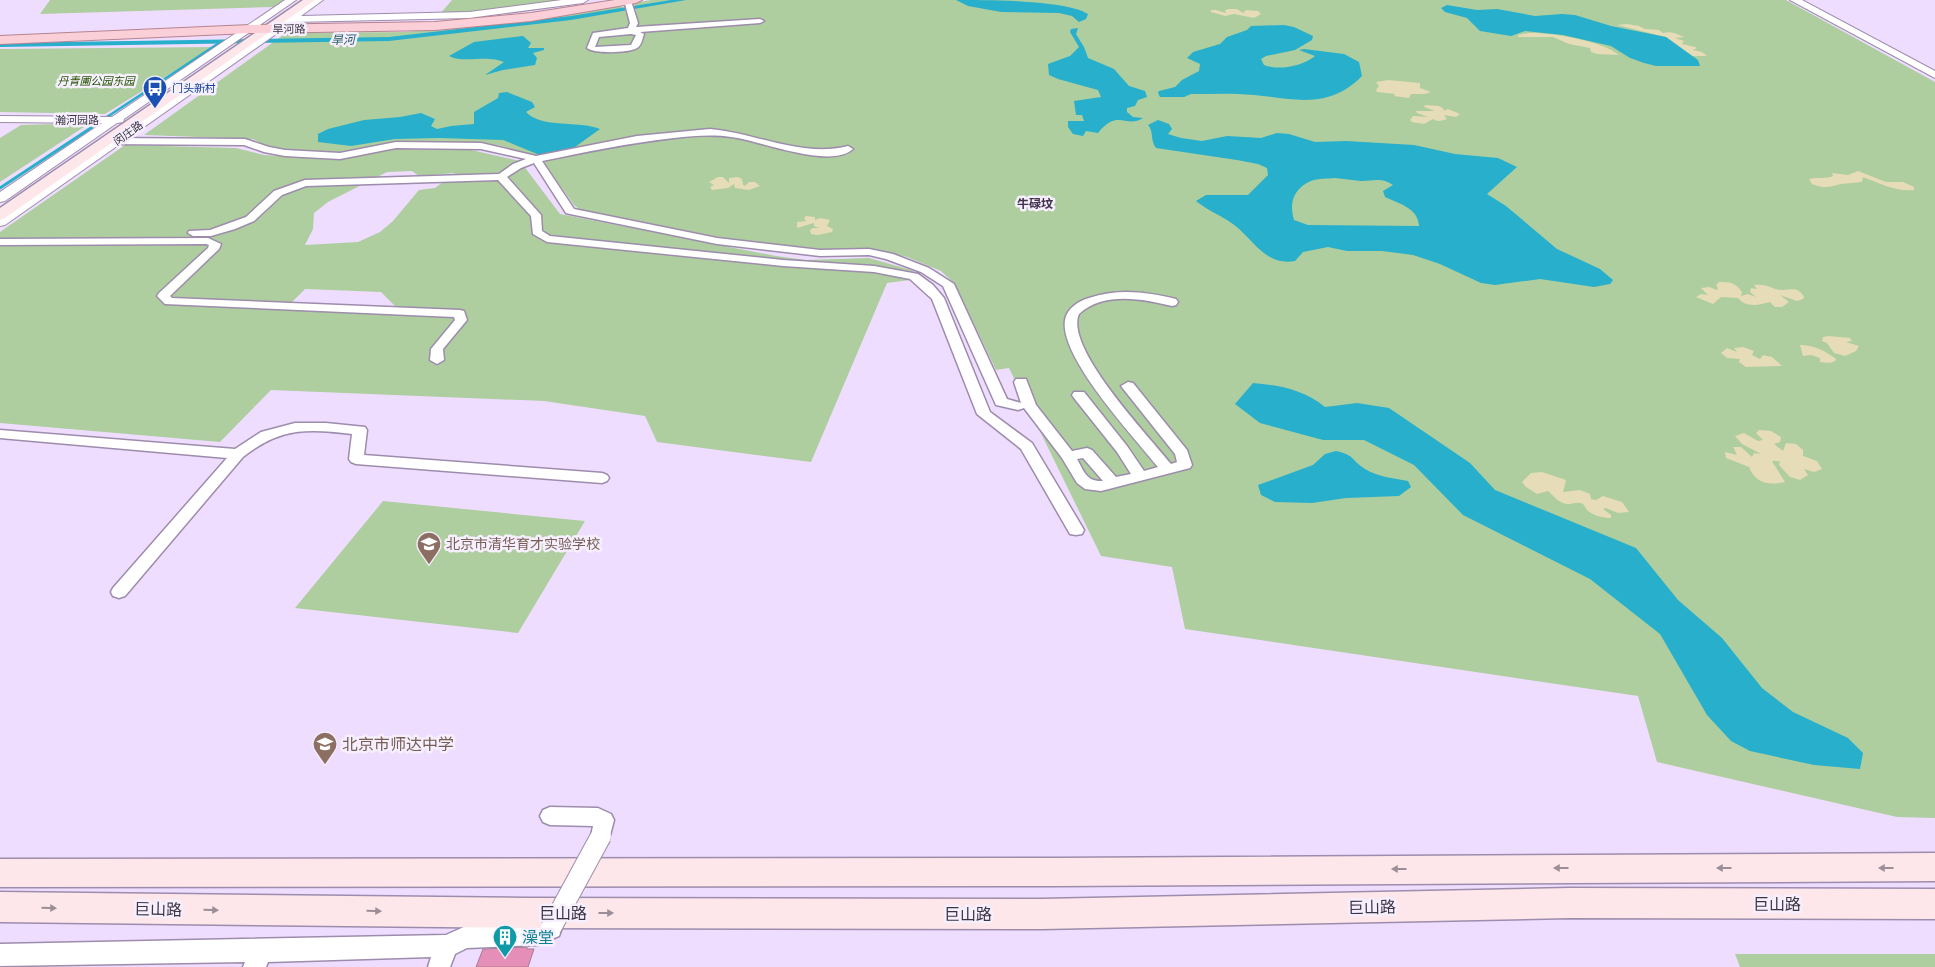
<svg xmlns="http://www.w3.org/2000/svg" width="1935" height="967" viewBox="0 0 1935 967" font-family="'Playfair Display','Noto Sans SC',serif">
<rect width="100%" height="100%" fill="#efddff"/>
<!-- green -->
<path fill="#aece9f" fill-rule="evenodd" d="M 50,0 L 284,0 L 273,7 L 40,14 Z
M 452,0 L 569,0 L 505,10 L 439,15 Z
M 651,0 L 1786,0 L 1935,82 L 1935,818 L 1897,817 L 1657,762 L 1638,696 L 1185,629 L 1172,567 L 1101,556 L 1009,368 L 996,370 L 955,284 L 941,271 L 907,257 L 876,250 L 819,249 L 729,239 L 582,211 L 574,205 L 539,156 L 497,145 L 452,142 L 398,143 L 341,153 L 289,150 L 266,146 L 253,139 L 144,135 L 286,33 L 405,32 L 517,22 L 616,6 L 623,7 L 626,13 L 636,12 L 634,3 Z
M 213,47 L 105,114 L 0,112 L 0,49 Z
M 90,123 L 0,182 L 0,138 L 21,125 Z
M 125,145 L 236,148 L 264,155 L 338,160 L 394,149 L 471,150 L 520,161 L 560,214 L 776,256 L 806,260 L 869,258 L 911,270 L 925,278 L 887,283 L 811,462 L 657,442 L 645,416 L 544,401 L 271,390 L 220,442 L 0,423 L 0,243 L 198,238 L 0,238 L 0,232 ZM 412,171 L 419,176 L 455,173 L 435,188 L 419,190 L 393,221 L 380,232 L 358,242 L 305,245 L 313,229 L 314,213 L 328,202 L 387,172 ZM 305,289 L 381,292 L 396,307 L 291,303 Z
M 383,501 L 585,521 L 518,633 L 295,608 Z
M 1735,954 L 1935,954 L 1935,967 L 1740,967 Z"/>
<!-- sand -->
<path fill="#e6dcb7" d="M 1229,9 L 1237,9 L 1243,13 L 1246,10 L 1258,11 L 1261,14 L 1254,18 L 1234,14 L 1225,16 L 1211,12 L 1211,10 L 1216,10 L 1226,13 L 1225,10 Z
M 1627,24 L 1639,26 L 1645,29 L 1659,30 L 1663,33 C 1672,31 1676,34 1684,37 L 1675,38 L 1684,41 L 1682,44 L 1695,47 L 1697,48 L 1693,50 L 1702,52 L 1707,56 L 1691,56 L 1666,37 L 1617,25 Z
M 1529,33 C 1550,32 1603,41 1619,55 L 1597,54 L 1591,52 L 1590,48 L 1569,44 L 1553,37 L 1518,37 L 1518,35 Z
M 1388,80 L 1420,83 L 1420,88 L 1431,92 L 1425,94 L 1411,94 L 1409,98 L 1394,96 L 1395,94 L 1377,92 L 1376,90 L 1379,86 L 1376,82 Z
M 1425,105 L 1439,106 L 1444,109 L 1443,111 L 1448,109 L 1460,114 L 1456,117 L 1444,115 L 1447,119 C 1442,121 1437,122 1433,119 L 1424,124 L 1412,122 L 1410,120 L 1413,116 L 1428,117 L 1417,113 L 1416,111 L 1435,111 L 1424,107 Z
M 1858,171 L 1886,182 L 1903,182 L 1914,187 L 1914,190 C 1896,192 1879,183 1863,177 L 1862,182 C 1855,183 1848,183 1841,184 C 1828,187 1825,189 1812,184 L 1809,179 C 1817,177 1826,179 1833,176 L 1832,173 L 1848,175 Z
M 718,177 L 723,177 L 729,183 L 729,178 L 738,177 L 742,179 L 743,185 L 745,186 L 749,182 L 755,182 L 760,186 L 749,190 L 735,188 L 734,184 L 728,188 L 712,190 L 710,187 L 714,185 L 709,182 Z
M 806,216 L 815,217 L 815,220 L 820,218 L 830,220 L 827,226 L 833,229 L 832,232 L 818,235 L 811,234 L 810,230 L 813,228 L 819,228 L 814,226 L 814,223 L 797,228 L 797,222 L 806,221 L 804,218 Z
M 1719,282 C 1730,282 1735,282 1742,292 L 1741,296 L 1748,294 L 1756,297 L 1750,292 L 1751,288 L 1757,289 L 1754,285 C 1769,283 1772,290 1782,290 C 1793,290 1797,286 1804,297 L 1803,299 L 1797,301 L 1780,295 L 1789,302 L 1782,307 L 1775,307 L 1770,302 C 1759,305 1746,308 1738,298 L 1721,297 L 1713,304 L 1696,297 L 1701,294 L 1708,295 L 1701,288 L 1709,287 L 1717,290 L 1718,288 L 1716,285 Z
M 1828,336 L 1850,338 L 1852,341 L 1846,342 L 1859,346 L 1856,351 L 1845,356 L 1834,353 L 1827,343 L 1822,341 L 1823,337 Z
M 1800,345 C 1813,345 1826,351 1836,359 L 1835,361 L 1830,363 L 1820,362 L 1820,358 L 1811,355 L 1803,356 Z
M 1743,347 L 1754,351 L 1752,355 L 1760,359 L 1763,355 L 1772,357 L 1782,366 L 1746,367 L 1739,362 L 1740,359 L 1727,358 L 1721,353 L 1727,348 L 1737,352 L 1734,348 Z
M 1759,430 L 1771,431 L 1781,437 L 1780,442 L 1774,444 L 1783,451 L 1786,443 L 1796,444 L 1803,450 L 1803,456 L 1817,461 L 1822,469 L 1814,472 L 1804,469 L 1808,475 L 1800,480 L 1790,477 L 1779,465 L 1780,461 L 1772,461 L 1785,482 C 1769,486 1755,483 1749,467 L 1726,458 L 1725,452 L 1737,455 L 1733,447 L 1741,447 L 1752,457 L 1754,453 L 1761,454 L 1742,444 L 1735,436 L 1744,433 L 1758,441 L 1763,440 L 1756,433 Z
M 1542,472 L 1566,480 L 1563,492 L 1580,490 L 1590,494 L 1591,499 L 1596,500 L 1603,496 L 1622,502 L 1629,512 L 1618,513 L 1606,508 L 1603,509 L 1611,515 L 1611,518 C 1603,518 1595,516 1588,511 C 1586,509 1585,506 1583,504 C 1578,501 1573,504 1567,504 C 1558,503 1554,496 1548,491 L 1537,494 L 1526,487 L 1522,482 L 1531,473 Z"/>
<!-- water -->
<path fill="#27afcc" fill-rule="evenodd" d="M 956,0 C 987,0 1067,0 1088,14 L 1086,19 L 1079,22 L 1072,16 L 1059,13 L 1001,12 L 968,6 Z
M 1447,5 L 1477,10 L 1497,9 L 1535,16 L 1562,14 L 1575,15 L 1611,26 L 1666,37 L 1698,60 L 1700,66 L 1656,66 L 1644,63 L 1630,58 L 1611,46 L 1563,35 L 1525,31 L 1511,36 L 1480,31 L 1467,18 L 1445,12 L 1441,8 Z
M 1284,25 L 1294,27 L 1313,36 L 1312,40 L 1295,50 L 1266,56 L 1261,59 L 1264,65 C 1279,71 1303,66 1315,56 L 1299,50 L 1304,49 L 1344,54 L 1359,62 L 1362,76 C 1328,110 1296,99 1254,95 C 1233,93 1212,94 1191,94 L 1184,97 L 1160,97 L 1158,93 L 1159,91 L 1175,87 L 1182,80 L 1199,71 L 1200,64 L 1187,58 L 1193,52 L 1220,44 L 1227,37 L 1247,30 L 1251,26 Z
M 1078,28 L 1076,34 L 1084,47 L 1088,58 L 1114,69 L 1129,86 L 1145,91 L 1147,97 L 1138,100 L 1135,106 L 1127,108 L 1127,112 L 1133,117 L 1143,118 C 1126,129 1118,108 1098,133 L 1086,131 L 1083,136 L 1073,134 L 1068,127 L 1068,121 L 1084,121 L 1082,115 L 1076,115 L 1074,101 L 1101,97 L 1098,90 L 1058,79 L 1049,75 L 1048,64 L 1070,56 L 1079,47 L 1070,32 L 1071,29 Z
M 523,36 L 531,43 L 528,48 L 544,48 L 544,50 L 533,53 L 537,58 L 535,65 L 503,70 L 485,75 L 504,62 C 487,54 465,64 449,56 L 474,42 Z
M 507,92 L 532,102 L 535,107 L 526,112 C 542,129 578,120 600,129 L 575,147 L 542,156 L 503,140 L 439,138 L 395,139 L 351,146 L 318,142 L 318,134 L 328,129 L 364,120 L 400,117 L 421,113 L 435,119 L 431,126 L 437,129 L 451,126 L 474,124 L 474,112 L 498,98 L 499,93 Z
M 1158,120 L 1169,124 L 1172,129 L 1168,134 L 1181,138 L 1202,141 L 1227,136 L 1261,138 L 1277,133 L 1289,134 L 1315,142 L 1346,141 L 1414,145 L 1455,154 L 1498,158 L 1517,167 L 1487,194 L 1506,206 L 1557,249 L 1600,269 L 1613,280 L 1610,284 L 1594,287 L 1540,279 L 1495,285 L 1481,283 L 1440,264 L 1413,255 L 1382,251 L 1347,251 L 1328,247 L 1303,252 L 1295,261 C 1268,266 1256,244 1238,228 C 1226,217 1209,212 1196,201 L 1206,195 L 1248,195 L 1268,175 L 1267,168 L 1258,164 L 1237,160 L 1156,148 C 1150,141 1154,131 1148,125 ZM 1335,178 C 1344,179 1352,180 1361,181 C 1373,181 1382,177 1393,185 L 1383,191 L 1385,197 C 1400,204 1418,208 1419,226 L 1308,225 L 1294,220 C 1289,203 1293,189 1311,181 C 1318,178 1328,179 1335,178 Z
M 1253,383 C 1279,385 1304,390 1325,407 L 1357,403 L 1389,408 L 1470,463 L 1495,490 L 1636,548 L 1678,600 L 1722,638 L 1762,688 L 1793,712 L 1848,738 L 1863,753 L 1860,769 L 1814,765 L 1750,751 L 1731,741 L 1707,715 L 1660,634 L 1590,579 L 1463,515 L 1414,465 L 1364,440 L 1323,440 L 1260,423 L 1235,404 Z
M 1336,451 C 1355,455 1351,460 1365,469 C 1378,477 1393,478 1408,481 L 1411,487 L 1399,496 L 1346,498 L 1312,503 L 1275,502 L 1261,495 L 1258,485 L 1313,465 L 1325,454 Z"/>
<g fill="none" stroke-linecap="round" stroke-linejoin="round">
<!-- stream-far1 -->
<path stroke="#27afcc" stroke-width="2.5" d="M 107,117 L 222,41"/>
<!-- stream -->
<path stroke="#27afcc" stroke-width="3" d="M 0,188 L 109,116"/>
<!-- canal -->
<path fill="#27afcc" fill-rule="evenodd" d="M 671,0 L 686,0 L 571,20 L 389,41 L 0,47 L 0,43 L 389,37 L 571,16 Z"/>
</g>
<!-- building -->
<path fill="#e58fb8" stroke="#a27e8e" d="M 527,947 L 527,949 L 534,949 L 528,967 L 476,967 L 483,949 Z"/>
<g fill="none" stroke-linecap="round" stroke-linejoin="round">
<defs>
<path id="minor" d="M 624,0 L 631,1 L 638,23 L 636,27 L 760,19 L 764,21 L 760,23 L 640,32 L 644,34 C 642,39 642,45 637,48 C 629,53 594,54 587,48 L 593,33 L 628,28 L 630,23 ZM 631,34 L 636,35 L 631,45 L 595,47 L 599,37 Z
M 710,129 C 756,133 802,158 848,146 L 853,149 C 830,170 759,140 731,137 C 712,134 693,136 674,138 C 629,143 586,152 542,161 L 574,209 L 717,238 L 820,250 L 869,249 L 893,254 L 929,268 L 954,284 L 1007,399 L 1021,403 L 1014,382 L 1016,379 L 1026,379 L 1036,405 L 1072,451 L 1087,448 L 1092,450 L 1116,477 L 1131,474 L 1117,452 L 1074,398 L 1072,395 L 1074,392 L 1084,392 L 1127,446 L 1144,471 L 1158,467 C 1134,437 1059,357 1065,320 C 1067,308 1079,301 1089,298 C 1118,288 1148,292 1176,299 L 1178,302 L 1176,305 L 1172,306 C 1143,299 1104,291 1079,314 C 1064,348 1149,436 1171,464 L 1177,462 L 1175,454 L 1121,386 L 1128,382 L 1133,383 L 1187,450 L 1192,465 L 1190,468 L 1101,491 L 1085,489 L 1077,483 L 1062,458 L 1024,408 L 1018,410 L 996,405 L 943,286 L 921,272 L 886,259 L 869,255 L 820,256 L 717,244 L 570,214 L 566,213 L 534,163 L 521,168 L 507,177 L 541,215 L 542,231 L 550,236 L 783,260 L 874,266 L 918,274 L 933,285 L 944,298 L 990,412 L 1032,443 L 1084,530 L 1082,534 L 1076,535 L 1070,534 L 1021,449 L 977,414 L 932,299 L 910,279 L 874,272 L 783,266 L 547,242 L 533,234 L 531,216 L 498,180 L 306,186 L 282,195 L 254,221 L 235,229 L 211,236 L 193,236 L 188,233 L 189,231 L 210,230 L 246,217 L 274,191 L 305,180 L 499,174 L 513,164 L 526,159 L 481,149 L 396,148 L 340,159 L 285,156 L 264,152 L 244,145 L 107,144 L 102,141 L 107,138 L 245,139 L 269,147 L 285,150 L 340,153 L 396,142 L 481,143 L 536,156 L 637,136 ZM 1083,458 L 1103,481 C 1086,482 1084,471 1077,459 Z
M 208,238 L 221,244 L 219,249 L 170,296 L 172,298 L 460,310 L 464,311 L 467,320 L 443,349 L 444,360 L 437,364 L 430,360 L 431,349 L 455,320 L 454,317 L 165,304 L 157,296 L 159,293 L 208,248 L 209,245 L 206,244 L 0,245 L 0,239 Z
M 295,423 L 326,423 L 365,427 L 367,430 L 364,455 L 602,473 L 607,475 L 609,478 L 607,481 L 602,483 L 356,464 L 351,462 L 349,459 L 352,434 C 307,429 281,427 243,457 L 125,596 L 119,598 L 113,596 L 111,592 L 113,588 L 227,458 L 0,438 L 0,430 L 235,449 L 261,432 Z
M 550,807 L 598,808 L 611,814 L 614,820 L 608,843 L 601,845 L 594,843 L 591,836 L 593,826 L 550,825 L 543,822 L 540,816 L 543,810 Z
M 551,917 L 559,920 L 562,928 L 559,936 L 538,945 L 467,948 L 455,954 L 450,967 L 428,967 L 431,957 L 268,962 L 266,967 L 243,967 L 245,962 L 0,966 L 0,944 L 446,935 L 466,926 L 537,923 Z"/>
<path id="tertiary" d="M 285,0 L 296,0 L 124,119 L 123,122 L 117,123 L 5,201 L 0,202 L 0,192 L 102,123 L 0,122 L 0,116 L 112,117 Z
M 312,0 L 323,0 L 301,16 L 469,12 L 562,0 L 588,0 L 583,3 L 469,18 L 293,22 L 5,225 L 0,226 L 0,216 L 284,20 L 285,17 Z
M 1790,0 L 1802,0 L 1935,71 L 1935,78 Z"/>
<path id="secondary" d="M 303,0 L 315,0 L 5,218 L 0,220 L 0,208 Z
M 1935,853 L 1935,881 L 1056,886 L 0,887 L 0,859 L 1056,858 Z
M 1569,888 L 1935,889 L 1935,919 L 1569,918 L 1042,929 L 526,928 L 0,922 L 0,892 L 526,898 L 1042,899 Z"/>
<path id="primary" d="M 615,0 L 642,0 L 636,3 L 531,21 L 435,30 L 250,33 L 0,44 L 0,36 L 250,25 L 435,22 L 531,13 Z"/>
</defs>
<!-- minor casing -->
<use href="#minor" stroke="#9d8cac" stroke-width="3"/>
<!-- tertiary casing -->
<use href="#tertiary" stroke="#9d8cac" stroke-width="2"/>
<!-- secondary casing -->
<use href="#secondary" stroke="#9d8cac" stroke-width="3"/>
<!-- primary casing -->
<use href="#primary" stroke="#b68491" stroke-width="2"/>
<!-- minor -->
<use href="#minor" fill="#fff" fill-rule="evenodd"/>
<!-- tertiary -->
<use href="#tertiary" fill="#fff" fill-rule="evenodd"/>
<!-- secondary -->
<use href="#secondary" fill="#fde7eb" fill-rule="evenodd"/>
<!-- primary -->
<use href="#primary" fill="#fbcfd7" fill-rule="evenodd"/>
<defs>
<path id="minor-bridge" d="M 551,928 L 601,836"/>
</defs>
<!-- minor-bridge casing -->
<use href="#minor-bridge" stroke="#9d8cac" stroke-width="22" stroke-linecap="butt"/>
<!-- minor-bridge -->
<use href="#minor-bridge" stroke="#fff" stroke-width="20"/>
</g>
<!-- one-way arrows -->
<defs><path id="oneway-solid" d="M-6-.8H1V-3.2L6.5 0L1 3.2V.8H-6Z" transform="scale(1.25)"/></defs>
<g fill="#9c8e96">
<use href="#oneway-solid" transform="translate(1561 868) rotate(180)"/>
<use href="#oneway-solid" transform="translate(1724 868) rotate(180)"/>
<use href="#oneway-solid" transform="translate(1886 868) rotate(180)"/>
<use href="#oneway-solid" transform="translate(1399 869) rotate(180)"/>
<use href="#oneway-solid" transform="translate(49 908) rotate(1)"/>
<use href="#oneway-solid" transform="translate(211 910) rotate(1)"/>
<use href="#oneway-solid" transform="translate(374 911) rotate(1)"/>
<use href="#oneway-solid" transform="translate(606 913)"/>
</g>
<!-- icons -->
<defs>
<symbol id="bus-pin" viewBox="-11 -11 22 30"><path d="M0 17L-7.5 6A9.5 9.5 0 1 1 7.5 6Z" fill="#1a4fb4" stroke="#f6effd"/><path d="M-5-6H5V4H4V6H2V4H-2V6H-4V4H-5ZM-3.5-4V0h7V-4ZM-3.5 1.2v1.5H-2V1.2ZM2 1.2v1.5H3.5V1.2Z" fill="#fff"/></symbol>
<symbol id="school-pin" viewBox="-11 -11 22 30"><path d="M0 17L-7.5 6A9.5 9.5 0 1 1 7.5 6Z" fill="#8d6e63" stroke="#f6effd"/><path d="M0-5L7-2L0 1L-7-2ZM-4 1L0 2.5L4 1V4Q0 6-4 4Z" fill="#fff"/></symbol>
<symbol id="building-pin" viewBox="-11 -11 22 30"><path d="M0 17L-7.5 6A9.5 9.5 0 1 1 7.5 6Z" fill="#0f9aa8" stroke="#f6effd"/><path d="M-4-6H4V6H1V3H-1V6H-4ZM-2.5-4.3h1.7v1.8h-1.7ZM.8-4.3h1.7v1.8H.8ZM-2.5-1h1.7V.8h-1.7ZM.8-1h1.7V.8H.8Z" fill="#fff"/></symbol>
</defs>
<g fill-rule="evenodd">
<use href="#bus-pin" x="141" y="74" width="28" height="38"/>
<use href="#school-pin" x="415" y="530" width="28" height="38"/>
<use href="#school-pin" x="311" y="730" width="28" height="38"/>
<use href="#building-pin" x="491" y="923" width="28" height="38"/>
</g>
<g text-anchor="middle" stroke-width="5" stroke-linejoin="round" paint-order="stroke">
<!-- far-street labels -->
<g font-size="11" fill="#3c3442" stroke="#f6effd">
<text transform="translate(289 29) rotate(-1)" y="4">旱河路</text>
<text x="77" y="124">瀚河园路</text>
<text transform="translate(128 133) rotate(-35)" y="4">闵庄路</text>
</g>
<!-- far-park labels -->
<g font-size="11" font-style="italic" fill="#265300" stroke="#f6effd">
<text x="96" y="85">丹青圃公园东园</text>
</g>
<!-- far-transit labels -->
<g font-size="11" fill="#164399" stroke="#f6effd" text-anchor="start">
<text x="172" y="92">门头新村</text>
</g>
<!-- far-water labels -->
<g font-size="12" font-style="italic" fill="#255965" stroke="#f6effd">
<text transform="translate(343 40) rotate(-1)" y="4">旱河</text>
</g>
<!-- far-neighbourhood labels -->
<g font-size="12" font-weight="bold" fill="#40314c" stroke="#f6effd">
<text x="1035" y="208">牛碌坟</text>
</g>
<!-- education labels -->
<g font-size="14" fill="#785e54" stroke="#f6effd" text-anchor="start">
<text x="446" y="549">北京市清华育才实验学校</text>
</g>
<!-- near-education labels -->
<g font-size="16" fill="#785e54" stroke="#f6effd" text-anchor="start">
<text x="342" y="750">北京市师达中学</text>
</g>
<!-- near-street labels -->
<g font-size="16" fill="#3c3442" stroke="#f6effd">
<text x="1777" y="910">巨山路</text>
<text transform="translate(1372 907) rotate(-1)" y="6">巨山路</text>
<text transform="translate(158 909) rotate(1)" y="6">巨山路</text>
<text x="563" y="919">巨山路</text>
<text x="968" y="920">巨山路</text>
</g>
<!-- near-culture labels -->
<g font-size="16" fill="#0d838f" stroke="#f6effd" text-anchor="start">
<text x="522" y="943">澡堂</text>
</g>
</g>
</svg>
